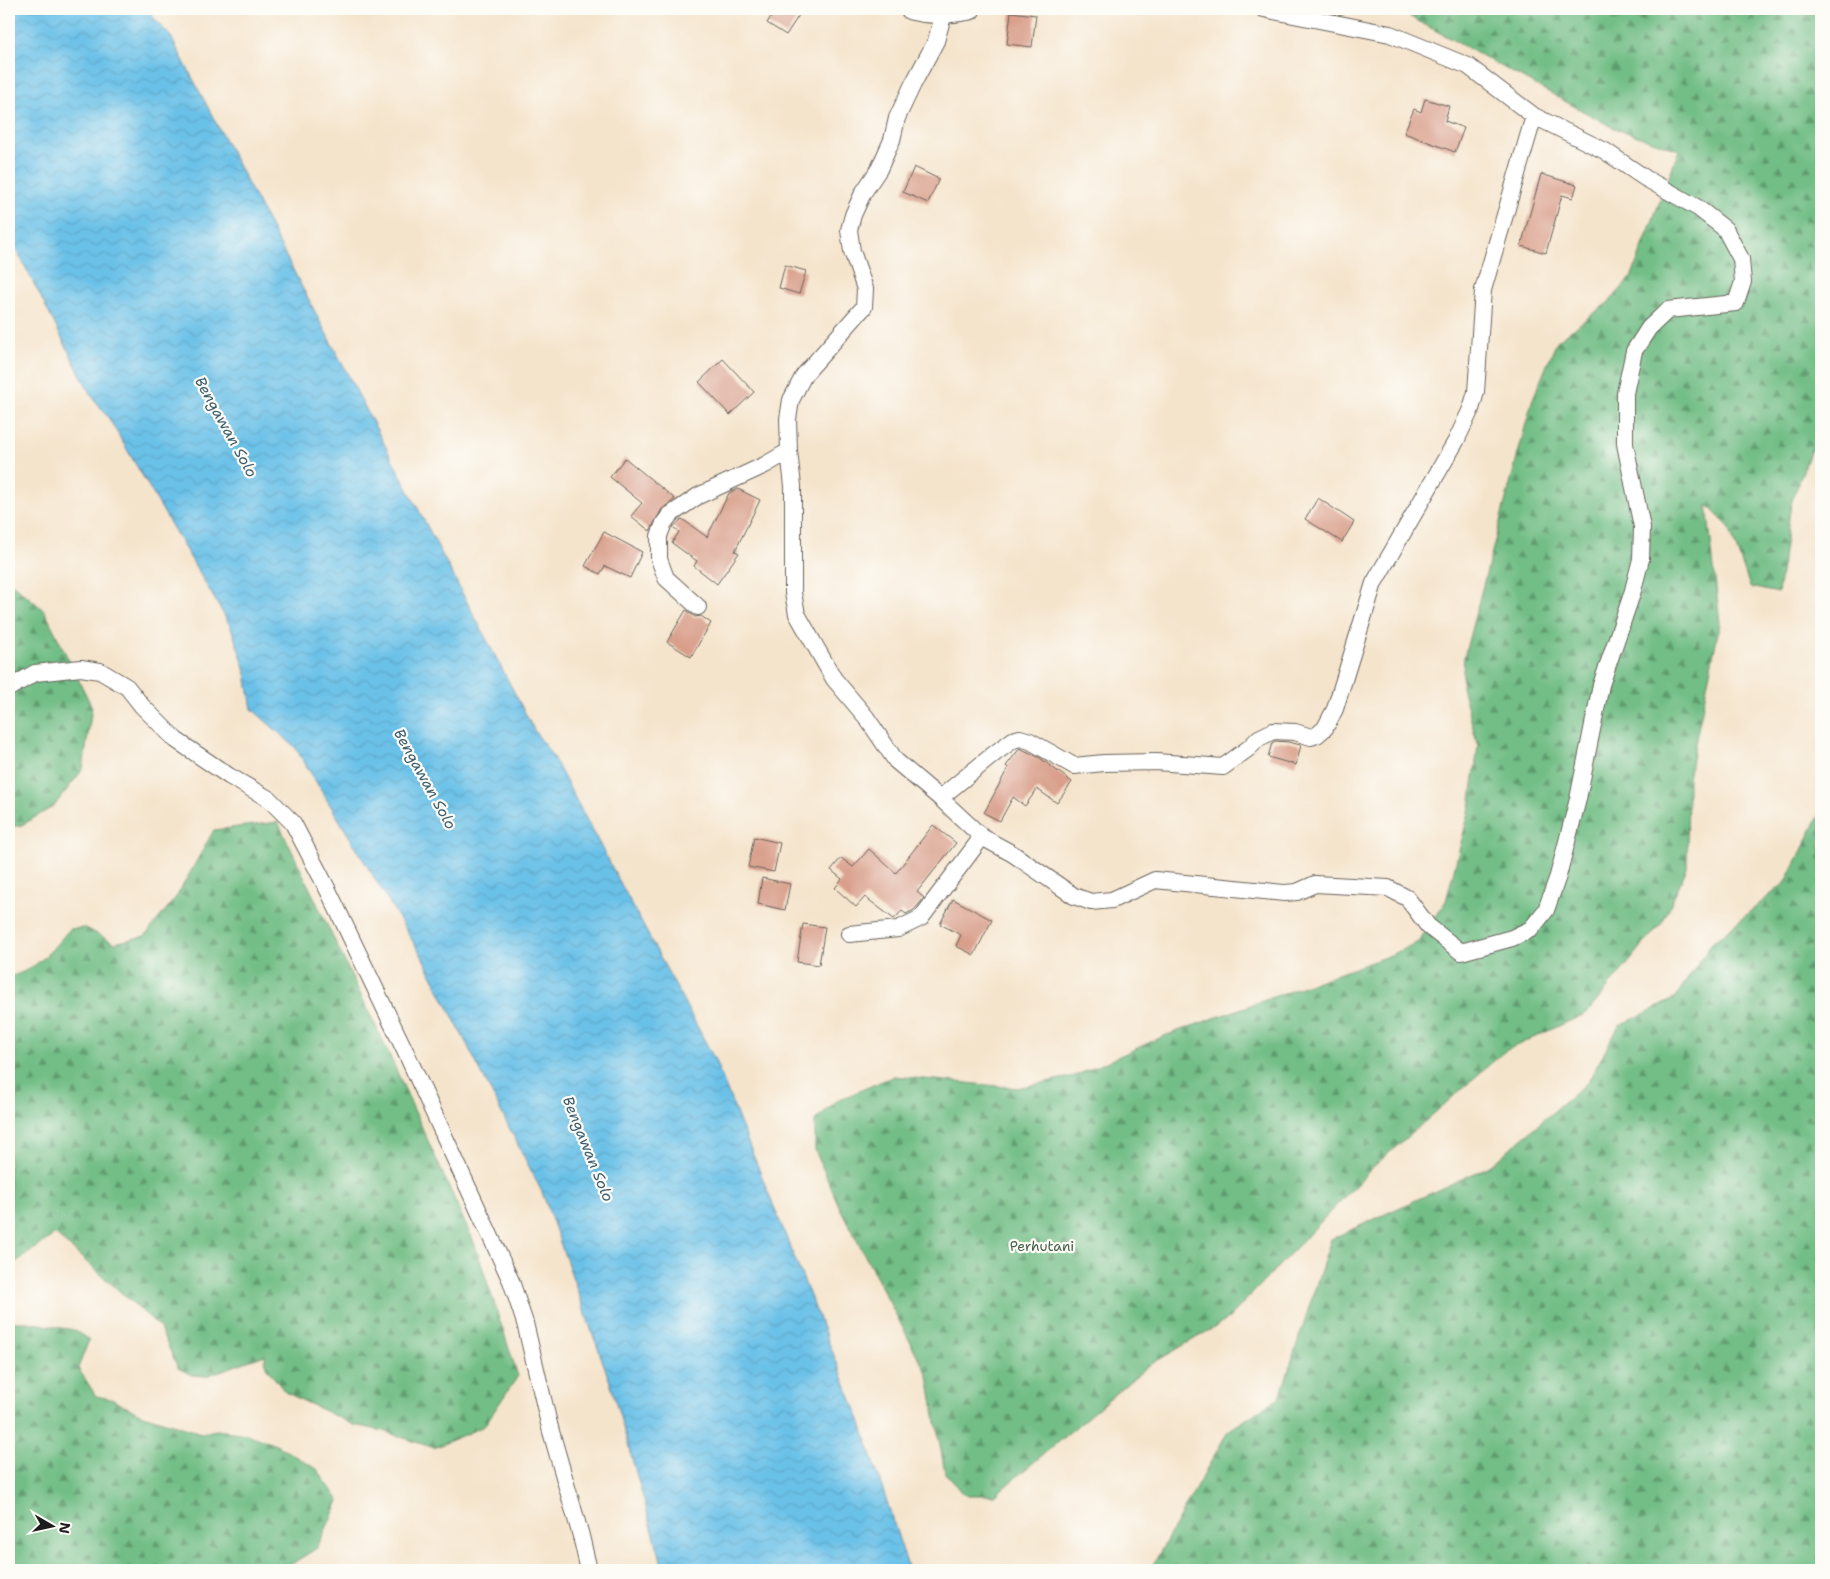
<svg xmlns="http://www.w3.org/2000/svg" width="1830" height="1579" viewBox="0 0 1830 1579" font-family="'Shantell Sans',sans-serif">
<defs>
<pattern id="forest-firs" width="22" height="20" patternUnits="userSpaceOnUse" patternTransform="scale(1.25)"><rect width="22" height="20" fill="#72be86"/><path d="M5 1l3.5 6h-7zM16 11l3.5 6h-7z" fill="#5d9a6d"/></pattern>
<pattern id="water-waves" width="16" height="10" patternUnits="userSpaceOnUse" patternTransform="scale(1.25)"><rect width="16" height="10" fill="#6bc1e8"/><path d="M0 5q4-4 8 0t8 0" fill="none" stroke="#5ca5c6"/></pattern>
</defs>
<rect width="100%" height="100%" fill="#fdfcf7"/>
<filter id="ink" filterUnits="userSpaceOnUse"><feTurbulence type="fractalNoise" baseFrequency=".02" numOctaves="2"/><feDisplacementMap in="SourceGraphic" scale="10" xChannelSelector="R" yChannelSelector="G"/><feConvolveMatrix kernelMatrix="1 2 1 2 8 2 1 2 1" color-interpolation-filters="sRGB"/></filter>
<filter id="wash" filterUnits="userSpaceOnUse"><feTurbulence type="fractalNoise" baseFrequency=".0096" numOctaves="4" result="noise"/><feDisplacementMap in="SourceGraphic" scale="20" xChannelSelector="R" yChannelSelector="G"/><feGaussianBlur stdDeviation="1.12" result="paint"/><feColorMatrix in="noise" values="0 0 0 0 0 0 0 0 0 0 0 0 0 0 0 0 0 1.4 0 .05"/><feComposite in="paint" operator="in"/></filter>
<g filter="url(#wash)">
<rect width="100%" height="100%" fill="#f5e4cc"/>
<!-- forest -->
<path fill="url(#forest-firs)" stroke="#476d51" d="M 1396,9 L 1821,9 L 1821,452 L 1811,449 L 1791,504 L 1778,593 L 1750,587 L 1729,527 L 1707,505 L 1720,623 L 1688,778 L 1687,868 L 1663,921 L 1587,1013 L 1505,1051 L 1373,1167 L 1227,1320 L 1148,1366 L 995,1495 L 965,1495 L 945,1473 L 928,1376 L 839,1206 L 815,1150 L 815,1120 L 838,1100 L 894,1076 L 1018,1088 L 1075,1076 L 1164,1036 L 1391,955 L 1420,941 L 1428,926 L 1446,901 L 1470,808 L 1478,746 L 1462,687 L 1464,657 L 1532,401 L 1557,341 L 1609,302 L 1631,278 L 1679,150 L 1614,128 Z
M 9,581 L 44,610 L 92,707 L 83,769 L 54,806 L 22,825 L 9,827 Z
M 1821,812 L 1821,1570 L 1150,1570 L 1228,1431 L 1280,1397 L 1331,1239 L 1490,1166 L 1588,1082 L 1619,1026 L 1674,999 L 1713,942 L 1786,882 Z
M 278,822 L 388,1052 L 475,1245 L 518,1376 L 484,1426 L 434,1448 L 383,1431 L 354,1425 L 285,1392 L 266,1367 L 265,1355 L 206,1376 L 192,1375 L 178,1368 L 159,1326 L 55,1234 L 9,1267 L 9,977 C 40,968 49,952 70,929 L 86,928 L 114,943 L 145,936 L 177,896 L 214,830 Z
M 9,1322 L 28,1322 L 74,1330 L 89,1340 L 78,1368 L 96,1396 L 111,1399 L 140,1414 L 201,1433 L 217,1430 L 247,1434 L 276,1445 L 317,1469 L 339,1501 L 317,1548 L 282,1570 L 9,1570 Z"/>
<!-- water -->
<path fill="url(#water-waves)" stroke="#446e82" d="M 9,9 L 149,9 L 152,16 L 171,37 L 534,730 L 553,757 L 714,1058 L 860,1420 L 909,1570 L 664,1570 L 610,1382 L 542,1192 L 423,958 L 295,747 L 252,709 L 245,668 L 231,627 L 108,417 L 91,395 L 9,235 Z"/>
<g id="blocks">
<!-- building -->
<path fill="#d99f8b" d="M 776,9 L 803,9 L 786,35 L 767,23 Z
M 1011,12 L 1036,15 L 1032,47 L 1007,44 Z
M 1425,99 L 1449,106 L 1445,121 L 1464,128 L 1455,152 L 1404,133 L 1414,109 L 1421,112 Z
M 914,167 L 939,179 L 928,203 L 903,192 Z
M 1541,174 L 1577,185 L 1573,198 L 1562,195 L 1546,253 L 1521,246 Z
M 785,265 L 806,271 L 799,294 L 779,288 Z
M 723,359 L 754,392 L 730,415 L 699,382 Z
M 625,458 L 675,499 L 662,509 L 650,531 L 631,516 L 642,503 L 610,477 Z
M 738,489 L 760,500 L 735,551 L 739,553 L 717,584 L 694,566 L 697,561 L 672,543 L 679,532 L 673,527 L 682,519 L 707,537 L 729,493 Z
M 1318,498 L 1354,522 L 1342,542 L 1305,519 Z
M 604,532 L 642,552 L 630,578 L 605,566 L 600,574 L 585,566 Z
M 686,610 L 695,617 L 701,616 L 711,623 L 691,657 L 667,642 Z
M 1275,741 L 1288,742 L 1301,745 L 1296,765 L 1268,757 L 1272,743 Z
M 1020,748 L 1040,758 L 1072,782 L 1057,803 L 1037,789 L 1025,806 L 1013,797 L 1000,821 L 984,813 L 1008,768 L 1006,766 Z
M 933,825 L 956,843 L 917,892 L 924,898 L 914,910 L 906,914 L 902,911 L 894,919 L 865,897 L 856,907 L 835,888 L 842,879 L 831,870 L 841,858 L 853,867 L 869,849 L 896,873 Z
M 754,837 L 780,843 L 774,872 L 748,867 Z
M 762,878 L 790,884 L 785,910 L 758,904 Z
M 953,899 L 992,920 L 974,955 L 956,946 L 961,935 L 940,924 Z
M 803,924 L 825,927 L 819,965 L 797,962 Z"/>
</g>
</g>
<g filter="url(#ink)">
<use href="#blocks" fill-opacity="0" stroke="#68625a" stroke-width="1"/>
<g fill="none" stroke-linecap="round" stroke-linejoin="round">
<defs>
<path id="minor" d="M 944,13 L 936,41 L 913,84 L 897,118 L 892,140 L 879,169 L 863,193 L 853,215 L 849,230 L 852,251 L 865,289 L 864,307 L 804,375 L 791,400 L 788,419 L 789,451 L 793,486 L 793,593 L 797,614 L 834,679 L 866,717 L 896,761 L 940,798 L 982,837 L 1013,854 L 1074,896 L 1091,902 L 1112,900 L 1155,880 L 1284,893 L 1297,892 L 1315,884 L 1388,888 L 1407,898 L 1428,926 L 1461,952 L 1512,938 L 1531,929 L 1546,910 L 1558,876 L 1578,799 L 1601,685 L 1632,594 L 1641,559 L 1642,527 L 1625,444 L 1625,393 L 1634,351 L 1649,328 L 1668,310 L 1736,303 L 1743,282 L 1741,259 L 1725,229 L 1698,208 L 1645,178 L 1605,151 L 1534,116 L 1468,66 L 1390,34 L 1264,9
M 698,607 L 666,578 L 659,559 L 659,536 L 664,523 L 670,515 L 698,496 L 765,465 L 789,451
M 9,688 L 35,673 L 81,668 L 100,671 L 127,687 L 142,706 L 176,740 L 229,776 L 269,799 L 293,823 L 329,892 L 408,1057 L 511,1281 L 525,1323 L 550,1428 L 581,1536 L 589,1570
M 940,798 L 994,754 L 1013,740 L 1020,738 L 1030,741 L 1074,766 L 1104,763 L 1156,762 L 1223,767 L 1249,748 L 1259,738 L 1273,731 L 1295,732 L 1311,737 L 1317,735 L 1325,728 L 1335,709 L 1374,583 L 1456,441 L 1471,409 L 1476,392 L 1483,290 L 1534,116
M 849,934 L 898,929 L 921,918 L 982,837"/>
<path id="tertiary" d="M 911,9 C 931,14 950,13 970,9"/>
</defs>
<!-- minor casing -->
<use href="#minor" stroke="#68625a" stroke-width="18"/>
<!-- tertiary casing -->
<use href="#tertiary" stroke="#68625a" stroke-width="23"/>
<!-- minor -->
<use href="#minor" stroke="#fff" stroke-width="16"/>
<!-- tertiary -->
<use href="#tertiary" stroke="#fff" stroke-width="21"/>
</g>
</g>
<g text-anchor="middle" stroke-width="4.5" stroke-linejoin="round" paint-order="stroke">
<!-- park labels -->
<g font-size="14" fill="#44604a" stroke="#fdfcf7">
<text x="1042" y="1251">Perhutani</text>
</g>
<!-- water labels -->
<g font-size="15" font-style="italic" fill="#3c5e6e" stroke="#fdfcf7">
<text transform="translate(226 427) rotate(61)" y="5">Bengawan Solo</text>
<text transform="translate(425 779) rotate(61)" y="5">Bengawan Solo</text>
<text transform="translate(588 1149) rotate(68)" y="5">Bengawan Solo</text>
</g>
</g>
<!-- margin -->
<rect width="1830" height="1579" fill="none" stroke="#fdfcf7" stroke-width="30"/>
<!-- north arrow -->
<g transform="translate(52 1526) rotate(99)" stroke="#fdfcf7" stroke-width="4" paint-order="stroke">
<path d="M0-4L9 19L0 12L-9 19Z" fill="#1c1c1c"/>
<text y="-8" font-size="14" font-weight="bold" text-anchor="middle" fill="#1c1c1c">N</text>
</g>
</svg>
